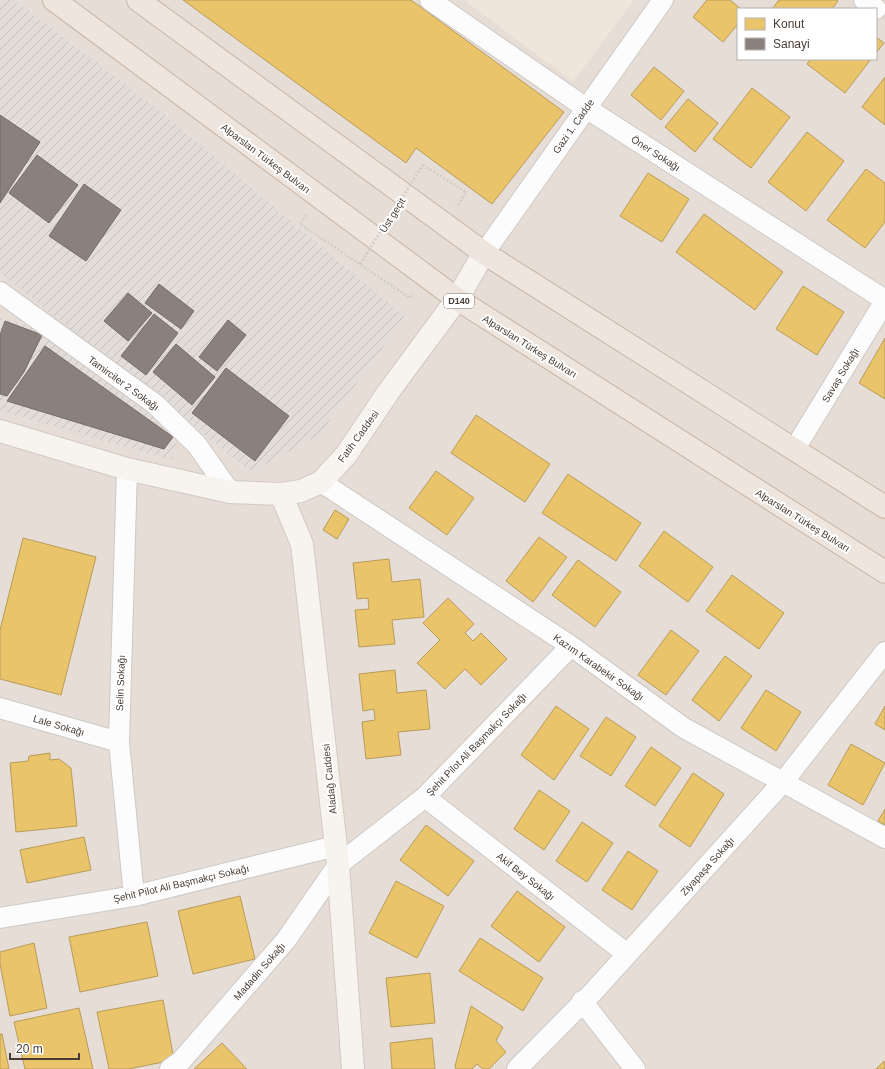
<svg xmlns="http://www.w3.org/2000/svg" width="885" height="1069" viewBox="0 0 885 1069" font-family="Arial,sans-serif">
<defs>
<pattern id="industrial-furrows" width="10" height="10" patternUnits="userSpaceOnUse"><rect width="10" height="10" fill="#e3ddd9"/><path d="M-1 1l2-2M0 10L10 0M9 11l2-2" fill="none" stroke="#c4bfbb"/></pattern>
</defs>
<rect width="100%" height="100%" fill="#f0edea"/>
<!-- residential -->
<path fill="#e5ddd6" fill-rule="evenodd" d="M 0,0 L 885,0 L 885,1069 L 0,1069 ZM 738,9 L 876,9 L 876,59 L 738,59 Z"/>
<!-- industrial -->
<path fill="url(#industrial-furrows)" d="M 0,0 L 14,0 L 161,112 L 405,317 L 319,435 L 251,472 L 0,273 Z
M 0,318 L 36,328 L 74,359 L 179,436 L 172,460 L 0,411 Z"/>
<!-- education -->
<path fill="#efe5db" d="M 464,0 L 634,0 L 573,82 Z"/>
<!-- homes -->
<path fill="#e9c46a" stroke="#b99b5a" d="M 183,0 L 411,0 L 564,112 L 492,204 L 416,148 L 406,163 Z
M 707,0 L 730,0 L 741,9 L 738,9 L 738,24 L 723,42 L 693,17 Z
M 779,0 L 837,0 L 838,1 L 832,9 L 772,9 Z
M 876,37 L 884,43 L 876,53 Z
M 811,59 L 871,59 L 845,93 L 807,64 Z
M 654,67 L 684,91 L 661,120 L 631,95 Z
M 885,77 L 885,125 L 862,107 Z
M 752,88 L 790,117 L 751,168 L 713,139 Z
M 688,99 L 718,123 L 695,152 L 665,127 Z
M 807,132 L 844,161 L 806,211 L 768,182 Z
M 866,169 L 885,183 L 885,222 L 865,248 L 827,220 Z
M 648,173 L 689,199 L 662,242 L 620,216 Z
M 704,214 L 783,272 L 755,310 L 676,252 Z
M 803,286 L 844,312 L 817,355 L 776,329 Z
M 885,338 L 885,399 L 859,383 Z
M 476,415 L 550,464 L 525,502 L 451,453 Z
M 436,471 L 474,498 L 447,535 L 409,508 Z
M 568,474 L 641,523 L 616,561 L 542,513 Z
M 335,510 L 349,519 L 337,539 L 323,530 Z
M 664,531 L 713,567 L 688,602 L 639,566 Z
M 539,537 L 567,557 L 533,602 L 506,581 Z
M 23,538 L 96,557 L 61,695 L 0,679 L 0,630 Z
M 389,559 L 392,582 L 420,579 L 424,617 L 392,620 L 395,644 L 359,647 L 355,610 L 369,609 L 368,598 L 357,599 L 353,563 Z
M 578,560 L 621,592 L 595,627 L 552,595 Z
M 732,575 L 784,613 L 759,649 L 706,611 Z
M 448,598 L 474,624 L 465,633 L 473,641 L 481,633 L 507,659 L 481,685 L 465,669 L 445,689 L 417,663 L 440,640 L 423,623 Z
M 671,630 L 699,651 L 666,695 L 638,675 Z
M 725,656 L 752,676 L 719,721 L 692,700 Z
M 395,670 L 397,693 L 426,690 L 430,729 L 398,732 L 401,755 L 366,759 L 362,722 L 375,720 L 374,709 L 363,711 L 359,674 Z
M 766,690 L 801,712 L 776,751 L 741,728 Z
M 556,706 L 589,729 L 554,780 L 521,755 Z
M 885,706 L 885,730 L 875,724 Z
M 606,717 L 636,737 L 611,776 L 580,756 Z
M 851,744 L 885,763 L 863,805 L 828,785 Z
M 651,747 L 681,768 L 655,806 L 625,786 Z
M 50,753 L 50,760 L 59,759 L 71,768 L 77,826 L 16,832 L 10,763 L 28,761 L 29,756 Z
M 693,773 L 724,794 L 690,847 L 659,826 Z
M 539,790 L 570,811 L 544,850 L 514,829 Z
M 885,809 L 885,825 L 878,821 Z
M 582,822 L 613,843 L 587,882 L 556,861 Z
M 426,825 L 474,861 L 448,896 L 400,860 Z
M 84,837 L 91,870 L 27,883 L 20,850 Z
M 628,851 L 658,871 L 632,910 L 602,890 Z
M 396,881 L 444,906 L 417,958 L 369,933 Z
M 517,891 L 565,927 L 539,962 L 491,926 Z
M 240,896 L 255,959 L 193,974 L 178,911 Z
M 147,922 L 158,976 L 80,992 L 69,937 Z
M 480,938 L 543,978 L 523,1011 L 459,971 Z
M 34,943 L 47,1008 L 10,1016 L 0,964 L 0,952 Z
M 430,973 L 435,1023 L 391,1027 L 386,978 Z
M 163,1000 L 174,1060 L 128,1069 L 109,1069 L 97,1012 Z
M 471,1006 L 503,1027 L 496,1041 L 506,1052 L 489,1069 L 483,1069 L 477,1064 L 472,1069 L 456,1069 L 455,1066 Z
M 79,1008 L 93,1069 L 25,1069 L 14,1022 Z
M 0,1034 L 2,1034 L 9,1069 L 0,1069 Z
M 432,1038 L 435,1069 L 392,1069 L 390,1043 Z
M 222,1043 L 247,1069 L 194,1069 Z
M 884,1061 L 885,1069 L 876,1069 Z"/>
<!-- industry -->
<path fill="#8a817c" stroke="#766c66" d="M 0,115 L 40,142 L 0,203 Z
M 37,155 L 78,185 L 49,223 L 9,193 Z
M 84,184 L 121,210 L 86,261 L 49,236 Z
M 159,284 L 194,311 L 181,329 L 145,303 Z
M 128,293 L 152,313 L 128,341 L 104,321 Z
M 154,314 L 178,333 L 146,375 L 121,356 Z
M 228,320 L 246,335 L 217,371 L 199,357 Z
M 5,321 L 42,335 L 24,372 L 7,396 L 0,394 L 0,335 Z
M 176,344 L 215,377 L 192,405 L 153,372 Z
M 45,346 L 173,437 L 164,449 L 7,401 Z
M 226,368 L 289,416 L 255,461 L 192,413 Z"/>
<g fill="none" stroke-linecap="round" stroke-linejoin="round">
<defs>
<path id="minor" d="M 430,0 L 586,108 L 885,300
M 864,0 L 876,9
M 484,253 L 663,0
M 0,292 L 155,404 L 197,445 L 230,492
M 794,450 L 885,301
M 127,469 L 119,742 L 134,896
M 321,482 L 571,646 L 684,728 L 885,838
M 0,708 L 119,742
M 425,797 L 627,954
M 0,918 L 134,896 L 336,846
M 582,1001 L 635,1069
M 170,1069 L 181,1061 L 286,940 L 338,865 L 425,797 L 571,646
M 517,1069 L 594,991 L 783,782 L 885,652"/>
<path id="secondary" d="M 0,431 L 127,469 L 230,492 L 281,494 L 301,491 L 321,482 L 346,455 L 389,391 L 457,299 L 484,253
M 281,494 L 302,544 L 338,865 L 353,1069"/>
<path id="trunk" d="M 54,0 L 457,299 L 885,572
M 138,0 L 484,253 L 885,507"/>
</defs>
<!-- minor casing -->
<use href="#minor" stroke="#cdc9c5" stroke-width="22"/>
<!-- secondary casing -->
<use href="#secondary" stroke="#d2cac1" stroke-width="24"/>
<!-- trunk casing -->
<use href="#trunk" stroke="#cbb4a2" stroke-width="24"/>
<!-- path -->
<path stroke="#d1cdc9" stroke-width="2.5" stroke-dasharray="2 2" stroke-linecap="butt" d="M 423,165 L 466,192 L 457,207
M 306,215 L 300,224 L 410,298 L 413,293"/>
<!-- minor -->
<use href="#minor" stroke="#fdfcfc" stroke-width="20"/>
<!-- secondary -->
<use href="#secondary" stroke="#f7f3ee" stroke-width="22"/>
<!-- trunk -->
<use href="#trunk" stroke="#eee6de" stroke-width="22"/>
<!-- path-bridge -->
<path stroke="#d1cdc9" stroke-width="2.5" stroke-dasharray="2 2" stroke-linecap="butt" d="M 360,264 L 423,165"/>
</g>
<g text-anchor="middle" stroke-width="4" stroke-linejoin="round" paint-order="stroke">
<!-- shield labels -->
<rect fill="#fff" stroke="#7f7671" stroke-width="1" x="444" y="294" width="30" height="14" rx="3"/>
<g font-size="9" font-weight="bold" fill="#483c34">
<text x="459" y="304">D140</text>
</g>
<!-- street labels -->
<g font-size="10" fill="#483c34" stroke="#fff">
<text transform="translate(573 126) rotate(-55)" y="4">Gazi 1. Cadde</text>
<text transform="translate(656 153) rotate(33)" y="4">Öner Sokağı</text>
<text transform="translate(266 158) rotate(37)" y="4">Alparslan Türkeş Bulvarı</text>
<text transform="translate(392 215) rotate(-58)" y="4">Üst geçit</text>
<text transform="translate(530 346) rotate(32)" y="4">Alparslan Türkeş Bulvarı</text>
<text transform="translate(840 375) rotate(-59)" y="4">Savaş Sokağı</text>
<text transform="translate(124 383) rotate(36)" y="4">Tamirciler 2 Sokağı</text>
<text transform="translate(358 436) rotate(-54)" y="4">Fatih Caddesi</text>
<text transform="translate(803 520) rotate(32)" y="4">Alparslan Türkeş Bulvarı</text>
<text transform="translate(599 667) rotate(35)" y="4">Kazım Karabekir Sokağı</text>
<text transform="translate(120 683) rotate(-88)" y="4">Selin Sokağı</text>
<text transform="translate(59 725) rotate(16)" y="4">Lale Sokağı</text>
<text transform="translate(476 744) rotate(-46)" y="4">Şehit Pilot Ali Başmakçı Sokağı</text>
<text transform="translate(329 779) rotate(-96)" y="4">Aladağ Caddesi</text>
<text transform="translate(707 866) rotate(-48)" y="4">Ziyapaşa Sokağı</text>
<text transform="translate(526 876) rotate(38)" y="4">Akif Bey Sokağı</text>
<text transform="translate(181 883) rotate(-13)" y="4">Şehit Pilot Ali Başmakçı Sokağı</text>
<text transform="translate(259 971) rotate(-49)" y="4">Madadin Sokağı</text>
</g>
</g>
<!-- legend -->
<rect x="737" y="8" width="140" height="52" fill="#ffffff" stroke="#b6b1ae"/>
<rect x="745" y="18" width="20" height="12" fill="#e9c46a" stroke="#b6b1ae"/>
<text x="773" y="28" font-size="12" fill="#483c34">Konut</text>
<rect x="745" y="38" width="20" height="12" fill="#8a817c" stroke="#b6b1ae"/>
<text x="773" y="48" font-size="12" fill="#483c34">Sanayi</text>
<!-- scale -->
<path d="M10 1053v6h69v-6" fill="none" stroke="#483c34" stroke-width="2"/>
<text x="16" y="1053" font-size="12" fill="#483c34" stroke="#ffffff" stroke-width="3" paint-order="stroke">20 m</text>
</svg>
